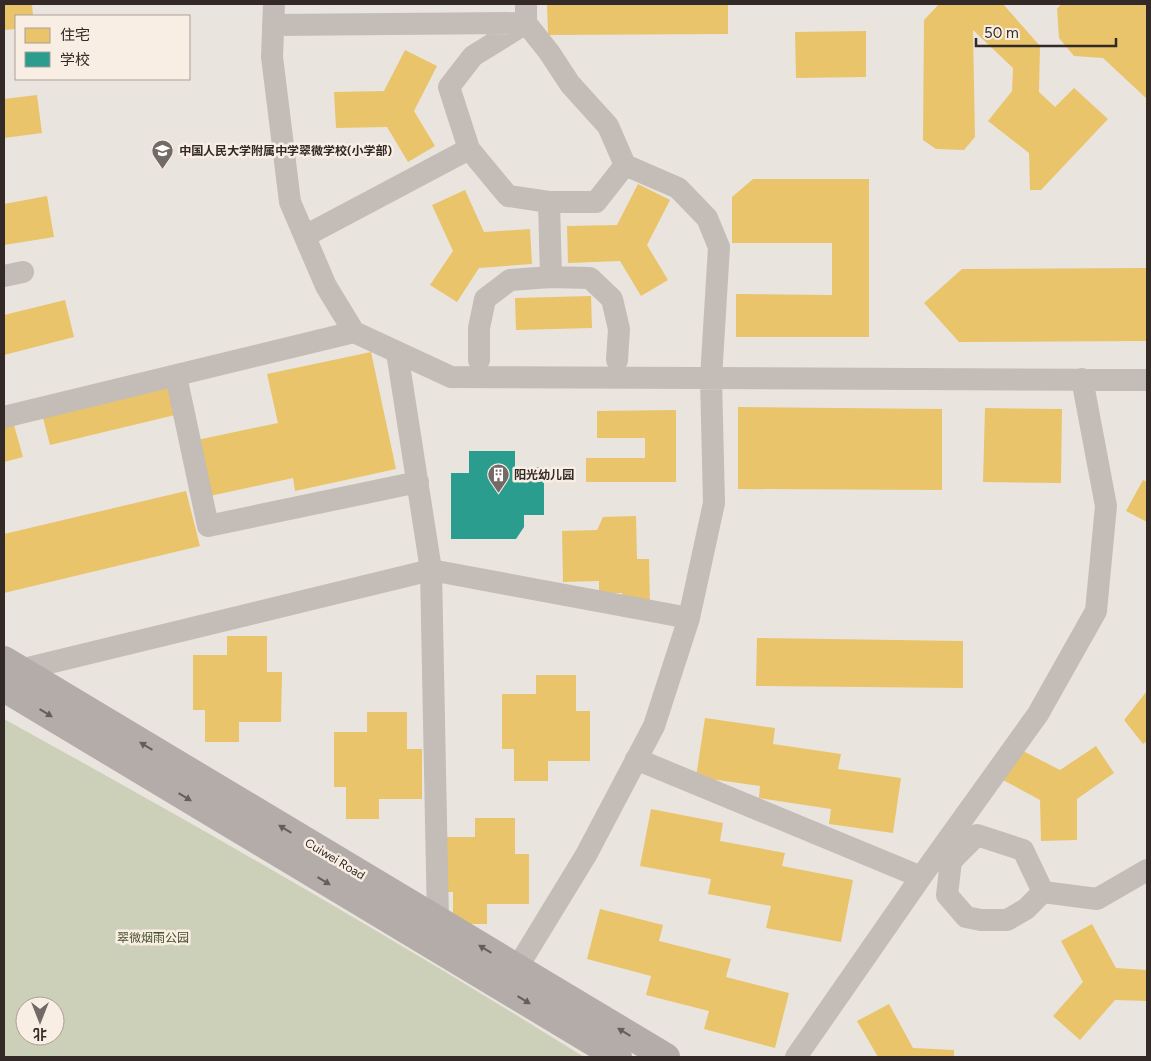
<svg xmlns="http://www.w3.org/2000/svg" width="1151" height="1061" viewBox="0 0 1151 1061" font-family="Figtree,'Noto Sans SC',sans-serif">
<rect width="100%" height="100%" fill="#eae4de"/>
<!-- green -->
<path fill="#ccd0b8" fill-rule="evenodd" d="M 4,719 C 200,827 394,938 584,1057 L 4,1057 ZM 25,1006 L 55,1006 L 55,1036 L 25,1036 Z"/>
<!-- homes -->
<path fill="#e9c46a" d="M 4,4 L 32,4 L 33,16 L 16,16 L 16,29 L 4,30 Z
M 547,4 L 728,4 L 728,34 L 548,35 Z
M 939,4 L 1003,4 L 1040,46 L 1039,92 L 1055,107 L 1074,88 L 1108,119 L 1041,190 L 1030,190 L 1029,153 L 988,121 L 1012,91 L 1013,68 L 973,30 L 975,137 L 964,150 L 936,149 L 923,140 L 924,20 Z
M 1061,4 L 1147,4 L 1147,99 L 1103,58 L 1074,56 L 1059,38 L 1057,9 Z
M 866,31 L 866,77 L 796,78 L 795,32 Z
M 405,50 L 437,66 L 414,111 L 435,146 L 408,162 L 387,127 L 336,128 L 334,92 L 384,91 Z
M 37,95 L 42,133 L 4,138 L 4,99 Z
M 753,179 L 869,179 L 869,337 L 736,337 L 736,294 L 832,295 L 832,243 L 732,243 L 732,197 Z
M 638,184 L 670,200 L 647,245 L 668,280 L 641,296 L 620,261 L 568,263 L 567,226 L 617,225 Z
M 465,190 L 484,232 L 530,229 L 532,264 L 479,268 L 457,302 L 430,285 L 453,251 L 432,205 Z
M 47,196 L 54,237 L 4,245 L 4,204 Z
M 1147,268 L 1147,341 L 959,342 L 924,303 L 962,269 Z
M 591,296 L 592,328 L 516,330 L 515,298 Z
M 65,300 L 74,337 L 4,355 L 4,315 Z
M 371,352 L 396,469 L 295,491 L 293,478 L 210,496 L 197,440 L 278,423 L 267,374 Z
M 168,388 L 175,415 L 50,445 L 43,418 Z
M 738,407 L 942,409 L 942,490 L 738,489 Z
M 985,408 L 1062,409 L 1061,483 L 983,482 Z
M 676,410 L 676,482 L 586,482 L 586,458 L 645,458 L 645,438 L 597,438 L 597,411 Z
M 14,425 L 23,457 L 4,462 L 4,428 Z
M 1143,480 L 1147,482 L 1147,522 L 1126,511 Z
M 186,491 L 200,546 L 4,593 L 4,534 Z
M 636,516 L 637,559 L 649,559 L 650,605 L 622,606 L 622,593 L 599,593 L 599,581 L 563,582 L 562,531 L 597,530 L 603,517 Z
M 227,636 L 267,636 L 267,672 L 282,672 L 281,722 L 239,722 L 239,742 L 205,742 L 205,710 L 193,710 L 193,655 L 227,655 Z
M 757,638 L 963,641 L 963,688 L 756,686 Z
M 536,675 L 576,675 L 576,711 L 590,711 L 590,761 L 548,761 L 548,781 L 514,781 L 514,749 L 502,749 L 502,694 L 536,694 Z
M 1147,691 L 1147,741 L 1143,744 L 1124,720 Z
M 367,712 L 407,712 L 407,749 L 422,749 L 422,799 L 379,799 L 379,819 L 346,819 L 346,787 L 334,787 L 334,732 L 367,732 Z
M 705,718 L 775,728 L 773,744 L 841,754 L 838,769 L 901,778 L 893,833 L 829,824 L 831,809 L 759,798 L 760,786 L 696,777 Z
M 1096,746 L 1114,773 L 1077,799 L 1077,840 L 1041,841 L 1040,800 L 1003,780 L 1019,749 L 1060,770 Z
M 651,809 L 723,823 L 720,841 L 785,853 L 782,866 L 853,880 L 841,942 L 766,928 L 771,906 L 708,894 L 711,879 L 640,866 Z
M 475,818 L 515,818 L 515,854 L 529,854 L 529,904 L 487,904 L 487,924 L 453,924 L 453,892 L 441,892 L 441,837 L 475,837 Z
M 600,909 L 663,925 L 659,941 L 731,959 L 726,977 L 789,993 L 775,1048 L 704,1029 L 709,1011 L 646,995 L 651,976 L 587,959 Z
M 1092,924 L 1116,968 L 1147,970 L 1147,1001 L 1115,1000 L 1080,1040 L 1053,1016 L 1083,982 L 1061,941 Z
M 889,1004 L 913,1048 L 954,1050 L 954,1057 L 878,1057 L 857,1021 Z"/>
<!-- schools -->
<path fill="#2a9d8f" d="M 469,451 L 515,451 L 515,467 L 544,467 L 544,515 L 524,515 L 524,527 L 516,539 L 451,539 L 451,473 L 469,473 Z"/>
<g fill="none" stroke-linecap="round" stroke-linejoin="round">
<!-- minor -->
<path stroke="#c3bcb7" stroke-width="22" d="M 274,4 L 272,57 L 290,202 L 326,286 L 354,332 L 451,377 L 1147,380
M 526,23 L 473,56 L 449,87 L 469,149 L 508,196 L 549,202 L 596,202 L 625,165
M 273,25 L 525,23
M 549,202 L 551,277
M 305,236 L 469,149
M 4,276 L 23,272
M 397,352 L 431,570 L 438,921
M 479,360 L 479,328 L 485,299 L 510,280 L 551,277 L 590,278 L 612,299 L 619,329 L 617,360
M 176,376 L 208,526 L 418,482
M 4,417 L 354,332
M 20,670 L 431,570 L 689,618
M 636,759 L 921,877
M 977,835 L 1023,850 L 1043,892 L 1026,909 L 1007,920 L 981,920 L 966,917 L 947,895 L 951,861 Z
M 1043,892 L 1097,899 L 1147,870
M 517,968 L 586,855 L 654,726 L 689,618 L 714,503 L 711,378 L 719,247 L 707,218 L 678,188 L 625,165 L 608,126 L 570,84 L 549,52 L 526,23 L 526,4
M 796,1057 L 921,877 L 1038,714 L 1096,611 L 1106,506 L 1082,379"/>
<!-- secondary -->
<path stroke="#b4aca8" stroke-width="28" d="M 4,660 L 666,1057
M 4,688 L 618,1057"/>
</g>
<!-- one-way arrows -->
<defs><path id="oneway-solid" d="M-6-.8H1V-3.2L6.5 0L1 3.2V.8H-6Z" transform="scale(1.25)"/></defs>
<g fill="#675d5a">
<use href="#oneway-solid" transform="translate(46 713) rotate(31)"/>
<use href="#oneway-solid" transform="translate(146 746) rotate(-149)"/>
<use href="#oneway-solid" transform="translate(185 797) rotate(31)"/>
<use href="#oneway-solid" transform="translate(285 829) rotate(-149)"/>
<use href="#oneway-solid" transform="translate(324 881) rotate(31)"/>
<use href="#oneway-solid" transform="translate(485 949) rotate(-149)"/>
<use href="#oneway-solid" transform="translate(524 1000) rotate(31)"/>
<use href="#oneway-solid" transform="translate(624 1032) rotate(-149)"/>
</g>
<!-- icons -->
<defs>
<symbol id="school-pin" viewBox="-11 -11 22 30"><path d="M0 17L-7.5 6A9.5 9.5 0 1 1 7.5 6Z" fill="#736a66" stroke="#f8eee4"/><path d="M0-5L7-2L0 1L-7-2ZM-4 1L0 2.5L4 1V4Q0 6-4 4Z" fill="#fff"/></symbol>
<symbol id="building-pin" viewBox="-11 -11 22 30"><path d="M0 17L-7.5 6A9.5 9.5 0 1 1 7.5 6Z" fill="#736a66" stroke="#f8eee4"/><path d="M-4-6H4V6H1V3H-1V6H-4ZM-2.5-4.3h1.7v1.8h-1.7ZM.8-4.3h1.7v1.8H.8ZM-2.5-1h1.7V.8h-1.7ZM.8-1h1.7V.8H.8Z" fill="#fff"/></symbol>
</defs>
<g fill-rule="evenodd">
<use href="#school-pin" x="150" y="138" width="25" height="34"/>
<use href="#building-pin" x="486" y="462" width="25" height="34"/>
</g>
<g text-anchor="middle" stroke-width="5" stroke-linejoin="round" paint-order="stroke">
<!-- poi labels -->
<g font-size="12" font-weight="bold" fill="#332926" stroke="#f8eee4" text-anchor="start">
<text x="179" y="155">中国人民大学附属中学翠微学校(小学部)</text>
<text x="514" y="479">阳光幼儿园</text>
</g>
<!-- street labels -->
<g font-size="12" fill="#332926" stroke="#f8eee4">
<text transform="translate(335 859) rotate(31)" y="4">Cuiwei Road</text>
</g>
<!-- park labels -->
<g font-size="12" fill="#45512a" stroke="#f8eee4">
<text x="153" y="942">翠微烟雨公园</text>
</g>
</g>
<!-- border -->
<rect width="1151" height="1061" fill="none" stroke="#332926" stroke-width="10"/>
<!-- legend -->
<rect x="15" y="15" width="175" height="65" fill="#f8eee4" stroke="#a99f98"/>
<rect x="25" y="28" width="25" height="15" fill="#e9c46a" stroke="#a99f98"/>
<text x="60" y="40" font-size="15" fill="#332926">住宅</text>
<rect x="25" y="52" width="25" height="15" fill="#2a9d8f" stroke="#a99f98"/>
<text x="60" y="65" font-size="15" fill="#332926">学校</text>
<!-- north arrow -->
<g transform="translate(40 1021) rotate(180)"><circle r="24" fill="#f8eee4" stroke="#a99f98"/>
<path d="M0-4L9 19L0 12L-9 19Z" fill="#736a66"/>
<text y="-8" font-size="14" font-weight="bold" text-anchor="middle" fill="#332926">北</text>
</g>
<!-- scale -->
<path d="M976 38v8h140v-8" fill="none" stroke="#332926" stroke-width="2.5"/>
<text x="984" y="38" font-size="15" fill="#332926" stroke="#f8eee4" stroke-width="4" paint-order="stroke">50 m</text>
</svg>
